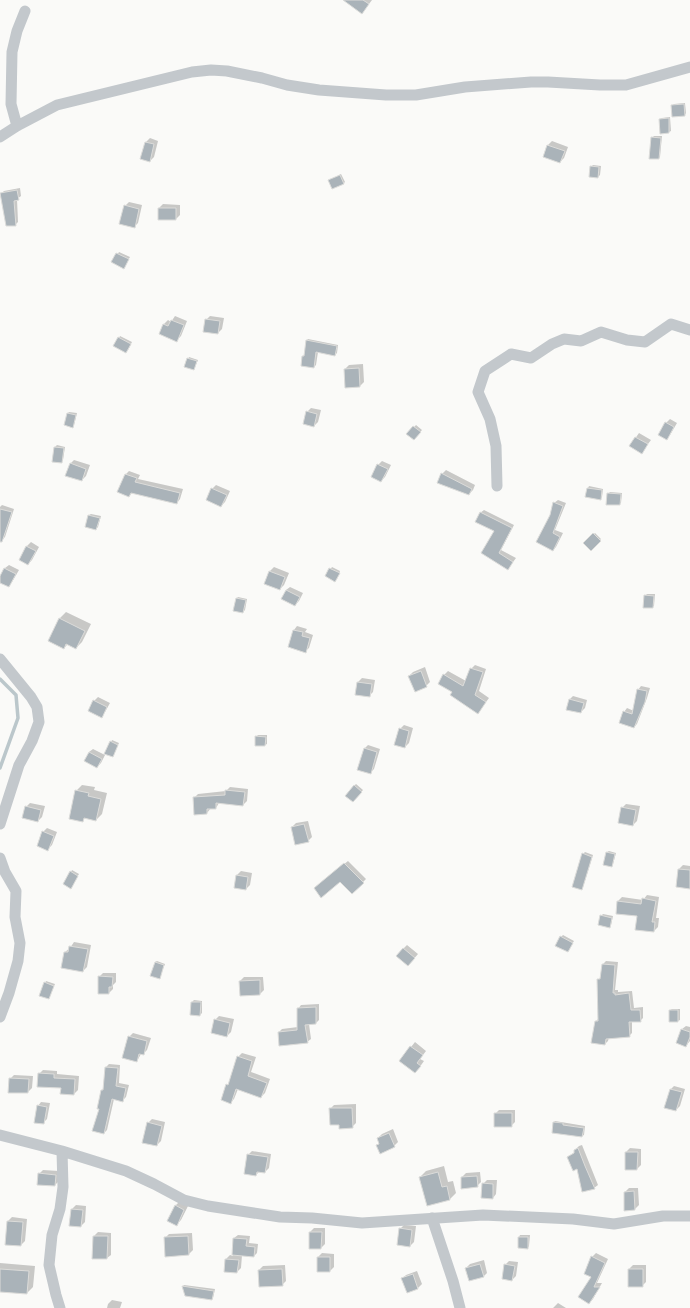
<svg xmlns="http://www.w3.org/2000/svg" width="690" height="1308" viewBox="0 0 690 1308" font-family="'Exo 2',sans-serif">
<rect width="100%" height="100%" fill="#fafaf8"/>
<!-- shadow -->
<path fill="#0003" d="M 356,0 L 372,0 L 366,8 Z
M 685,103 L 686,113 L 685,115 L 672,106 L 674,104 Z
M 670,117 L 671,131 L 669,132 L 660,119 L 662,118 Z
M 654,136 L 662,136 L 660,157 L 659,158 L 652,138 Z
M 150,138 L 158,141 L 154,157 L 150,161 L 146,142 Z
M 552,141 L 568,147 L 564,158 L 560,162 L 544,156 L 548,145 Z
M 593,165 L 601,166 L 600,175 L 598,177 L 591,167 Z
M 341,174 L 345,182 L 343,184 L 330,180 Z
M 20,188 L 21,196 L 17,199 L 18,222 L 15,225 L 1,194 L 4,191 Z
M 129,202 L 142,205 L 138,223 L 134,227 L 125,206 Z
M 163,204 L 180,205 L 180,215 L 176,219 L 159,208 Z
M 119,252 L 130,257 L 125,266 L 113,262 Z
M 175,316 L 187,321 L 181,336 L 177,340 L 160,333 L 164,324 L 168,320 L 171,322 Z
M 210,316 L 224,318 L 222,329 L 218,333 L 206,320 Z
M 120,336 L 132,342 L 128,350 L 119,338 Z
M 308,339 L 338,345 L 337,353 L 335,355 L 318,352 L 316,365 L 314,367 L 303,356 L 305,354 L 307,340 Z
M 189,357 L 198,360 L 194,369 L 188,359 Z
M 363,364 L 364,382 L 360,386 L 345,369 L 349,365 Z
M 311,408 L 321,410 L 318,422 L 314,426 L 307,412 Z
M 69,412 L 77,413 L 74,425 L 72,427 L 68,413 Z
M 670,419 L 677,423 L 670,435 L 666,439 L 666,423 Z
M 416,425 L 422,430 L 414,439 L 408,434 Z
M 639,433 L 651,440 L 642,452 L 630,446 Z
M 57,445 L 65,447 L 63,460 L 61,462 L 55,447 Z
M 74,460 L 90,465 L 86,476 L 82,480 L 70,464 Z
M 382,461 L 391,465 L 385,477 L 381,481 L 378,465 Z
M 446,470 L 475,485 L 473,490 L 469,494 L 442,474 Z
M 129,471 L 140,475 L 138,479 L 183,489 L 180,499 L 177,503 L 133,492 L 129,496 L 118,492 L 126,474 Z
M 216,485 L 230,491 L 225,502 L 221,506 L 212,489 Z
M 589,486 L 603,489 L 602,497 L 600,499 L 588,488 Z
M 610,492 L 622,493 L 621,503 L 619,504 L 608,494 Z
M 558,500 L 566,503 L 555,530 L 563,533 L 556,547 L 553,550 L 551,515 L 554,503 Z
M 2,505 L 14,509 L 5,537 L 2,540 L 0,539 L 0,507 Z
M 484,510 L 514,525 L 501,550 L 516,558 L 508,569 L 482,553 L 495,531 L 480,513 Z
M 91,514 L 101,516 L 98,527 L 96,529 L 89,515 Z
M 595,533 L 601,539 L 591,549 L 585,543 Z
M 31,542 L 39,547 L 32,560 L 28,564 L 20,559 L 27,546 Z
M 9,565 L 19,570 L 12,582 L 9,586 L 0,582 L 0,579 L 5,568 Z
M 274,567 L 289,573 L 284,585 L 280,589 L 270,571 Z
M 332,567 L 340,571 L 337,579 L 326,576 Z
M 290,587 L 303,593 L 299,601 L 295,605 L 286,590 Z
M 647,594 L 655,594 L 654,606 L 652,607 L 645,596 Z
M 238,597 L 247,599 L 245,610 L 243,612 L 237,598 Z
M 66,612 L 91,624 L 82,642 L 76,648 L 68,644 L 64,648 L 60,618 Z
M 297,626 L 307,629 L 305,632 L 313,635 L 309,648 L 305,651 L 289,647 L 294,630 Z
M 475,665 L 486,669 L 479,691 L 489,698 L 478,713 L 453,691 L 444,675 L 448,671 L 466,681 L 471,669 Z
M 425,667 L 430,682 L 426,686 L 409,676 L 413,672 Z
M 362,678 L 375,680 L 373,692 L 369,696 L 356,694 L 358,682 Z
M 641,686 L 650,688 L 647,698 L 637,724 L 634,727 L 624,712 L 627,708 L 634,711 L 638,690 Z
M 573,696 L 587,700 L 585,708 L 581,712 L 569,700 Z
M 98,697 L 110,703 L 105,712 L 101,716 L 94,701 Z
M 404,725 L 413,728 L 409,743 L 405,747 L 400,729 Z
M 258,735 L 267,735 L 267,744 L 265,745 L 256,737 Z
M 112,740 L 119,743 L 114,754 L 113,756 L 106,753 L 101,763 L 97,767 L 89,752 L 93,749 L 105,755 Z
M 368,745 L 380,749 L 374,769 L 370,773 L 364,749 Z
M 356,784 L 363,790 L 355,799 L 354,786 Z
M 82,785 L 95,787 L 94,790 L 107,793 L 102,814 L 96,820 L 86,817 L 82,821 L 76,791 Z
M 230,787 L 248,789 L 247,801 L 243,805 L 219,803 L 216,808 L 211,808 L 207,813 L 194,798 L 198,794 L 226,791 Z
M 30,803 L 45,806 L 42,817 L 38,821 L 26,807 Z
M 626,804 L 640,806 L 637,821 L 633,825 L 622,808 Z
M 308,821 L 312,837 L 308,841 L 292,827 L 296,823 Z
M 47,828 L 57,832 L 52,845 L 48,849 L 43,832 Z
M 609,851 L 616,853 L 613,864 L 611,866 L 607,852 Z
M 585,852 L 593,855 L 583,887 L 582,889 L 583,854 Z
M 348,861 L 366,879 L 352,893 L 340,881 L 318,885 Z
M 683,865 L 690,866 L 690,888 L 679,869 Z
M 72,870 L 79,874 L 71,887 L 71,872 Z
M 241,871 L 252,873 L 250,885 L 246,889 L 235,887 L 237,875 Z
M 647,895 L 659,897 L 656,918 L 659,918 L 658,927 L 654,931 L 638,916 L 617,913 L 618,901 L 622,897 L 643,900 Z
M 603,914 L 613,916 L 611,925 L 610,926 L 601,916 Z
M 563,935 L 574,941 L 568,951 L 561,937 Z
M 74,942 L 91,945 L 87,967 L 83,971 L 65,952 L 70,948 Z
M 407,945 L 418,954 L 412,961 L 403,949 Z
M 157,961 L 165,964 L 159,978 L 155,962 Z
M 606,961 L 618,962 L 615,990 L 618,990 L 618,992 L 632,991 L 634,1008 L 643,1007 L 643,1018 L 640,1021 L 632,1021 L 632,1033 L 629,1036 L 609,1037 L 608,1041 L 605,1044 L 596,1021 L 599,1018 L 598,980 L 602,976 L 603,964 Z
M 103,973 L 116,973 L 116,982 L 113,985 L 113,989 L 109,993 L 99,977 Z
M 244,977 L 263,977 L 264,990 L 260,994 L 240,981 Z
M 46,981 L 55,984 L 49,998 L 45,983 Z
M 194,1000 L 202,1001 L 202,1013 L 200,1015 L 192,1002 Z
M 319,1004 L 319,1020 L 316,1023 L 309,1024 L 311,1039 L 307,1042 L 279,1032 L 282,1029 L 298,1027 L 298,1009 L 301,1005 Z
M 672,1009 L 680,1009 L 680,1020 L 678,1021 L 670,1010 Z
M 219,1016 L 234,1019 L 231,1032 L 227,1036 L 215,1020 Z
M 686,1026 L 690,1027 L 690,1041 L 686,1046 L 682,1029 Z
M 133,1033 L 151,1038 L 147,1050 L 143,1054 L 141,1054 L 137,1061 L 129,1037 Z
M 415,1042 L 426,1051 L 420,1059 L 424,1061 L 419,1068 L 400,1061 Z
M 242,1053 L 256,1057 L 251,1072 L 270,1079 L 265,1093 L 261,1097 L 238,1089 L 234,1099 L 231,1102 L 222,1099 L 227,1085 L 231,1081 L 238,1057 Z
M 109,1064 L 120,1065 L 119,1083 L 129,1085 L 126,1097 L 123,1100 L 114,1099 L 107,1130 L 104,1133 L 100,1108 L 102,1090 L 104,1088 L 106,1067 Z
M 43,1070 L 57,1071 L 57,1074 L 79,1076 L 78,1090 L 74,1094 L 39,1074 Z
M 14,1075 L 33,1076 L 32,1088 L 28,1092 L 10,1092 L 10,1079 Z
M 674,1086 L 685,1089 L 680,1106 L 676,1110 L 670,1090 Z
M 41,1102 L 50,1103 L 47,1119 L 43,1123 L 38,1106 Z
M 356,1104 L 356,1123 L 352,1127 L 340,1124 L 330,1109 L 334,1105 Z
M 499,1110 L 515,1110 L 515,1122 L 511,1126 L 495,1114 Z
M 152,1119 L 165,1122 L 161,1141 L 157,1145 L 148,1123 Z
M 555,1121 L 585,1126 L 584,1135 L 582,1136 L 554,1122 Z
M 393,1129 L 398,1142 L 394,1146 L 377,1146 L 380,1143 L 378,1138 L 382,1134 Z
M 582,1145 L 598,1185 L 594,1188 L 578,1167 L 568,1157 L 575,1152 L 575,1150 L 579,1146 Z
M 630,1148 L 641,1149 L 641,1165 L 637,1169 L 626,1152 Z
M 252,1151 L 271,1154 L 269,1168 L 265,1172 L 260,1171 L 256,1175 L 248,1155 Z
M 444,1166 L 448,1182 L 453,1181 L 456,1193 L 450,1199 L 428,1205 L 420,1177 L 426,1171 Z
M 43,1170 L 59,1171 L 59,1181 L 55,1185 L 39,1174 Z
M 480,1172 L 481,1182 L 477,1186 L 462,1177 L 466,1173 Z
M 487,1180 L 497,1180 L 496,1194 L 493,1198 L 483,1184 Z
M 629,1188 L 638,1188 L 639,1205 L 635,1209 L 625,1192 Z
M 179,1202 L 188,1206 L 181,1220 L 177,1224 L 176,1205 Z
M 76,1205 L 86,1206 L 85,1222 L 81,1226 L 72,1209 Z
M 12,1217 L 27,1219 L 25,1241 L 21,1245 L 8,1221 Z
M 404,1225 L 416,1226 L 414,1242 L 410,1246 L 400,1229 Z
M 314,1228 L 325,1228 L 325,1244 L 321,1248 L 310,1248 L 310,1232 Z
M 98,1232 L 111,1233 L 111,1255 L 107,1258 L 94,1236 Z
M 192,1233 L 193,1250 L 189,1254 L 165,1238 L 169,1234 Z
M 238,1235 L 250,1236 L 249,1243 L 258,1244 L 257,1253 L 254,1256 L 242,1255 L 241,1268 L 237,1272 L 226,1259 L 230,1255 L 233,1256 L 234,1238 Z
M 520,1235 L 530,1235 L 529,1246 L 528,1248 L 519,1237 Z
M 322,1253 L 334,1254 L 334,1267 L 330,1271 L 318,1257 Z
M 596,1253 L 608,1259 L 597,1283 L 602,1283 L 593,1299 L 589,1303 L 592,1276 L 592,1257 Z
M 484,1260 L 487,1273 L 483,1277 L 466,1268 L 470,1264 Z
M 509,1261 L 518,1262 L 516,1276 L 512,1280 L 505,1265 Z
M 0,1263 L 35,1266 L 33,1287 L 27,1293 L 0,1291 Z
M 285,1265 L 286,1281 L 282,1285 L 259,1270 L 263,1266 Z
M 633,1265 L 646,1265 L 646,1282 L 642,1286 L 629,1269 Z
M 417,1271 L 422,1284 L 418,1288 L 402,1279 L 406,1275 Z
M 184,1285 L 215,1289 L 213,1298 L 212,1299 L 183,1286 Z
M 112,1300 L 122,1302 L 120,1308 L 107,1308 L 108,1304 Z
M 558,1303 L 566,1308 L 553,1308 Z"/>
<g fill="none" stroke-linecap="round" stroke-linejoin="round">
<!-- stream -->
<path stroke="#bbc7cb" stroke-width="3.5" d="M 0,679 L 16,695 L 18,718 L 0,768"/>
</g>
<!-- building -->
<path fill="#aab3b9" stroke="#dcdcda" d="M 343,0 L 363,0 L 369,4 L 362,14 Z
M 684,104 L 685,116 L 672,117 L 671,105 Z
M 669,118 L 669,133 L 660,134 L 659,119 Z
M 651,137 L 661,138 L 659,159 L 649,159 Z
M 145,142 L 154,144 L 150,162 L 140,159 Z
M 547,145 L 565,151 L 560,163 L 543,157 Z
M 590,166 L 599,167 L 598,178 L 589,177 Z
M 340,175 L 344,184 L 332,189 L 328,180 Z
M 17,190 L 19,200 L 14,201 L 16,226 L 6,226 L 0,193 Z
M 124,205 L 139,209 L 135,228 L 119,224 Z
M 158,208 L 176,208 L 176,220 L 158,220 Z
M 116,253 L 129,259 L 124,269 L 111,262 Z
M 205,319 L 220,321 L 218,334 L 203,332 Z
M 171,320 L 184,325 L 177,342 L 159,334 L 163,324 L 168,326 Z
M 118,337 L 131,344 L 126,353 L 113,346 Z
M 306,340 L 337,346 L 335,356 L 316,352 L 314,368 L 301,366 L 302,356 L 304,356 Z
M 187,358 L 197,361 L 194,370 L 184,367 Z
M 359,368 L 360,387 L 345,388 L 344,369 Z
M 306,411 L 317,414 L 314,427 L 303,424 Z
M 67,413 L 76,415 L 73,428 L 64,425 Z
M 665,422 L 674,427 L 667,440 L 658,435 Z
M 413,426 L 421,432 L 414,440 L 406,434 Z
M 635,437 L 648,444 L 642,454 L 629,446 Z
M 54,447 L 64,448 L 62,463 L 52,462 Z
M 70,463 L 86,469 L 82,481 L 65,476 Z
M 377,464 L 388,469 L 381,482 L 371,477 Z
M 441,473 L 472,489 L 469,495 L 437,483 Z
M 125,474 L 137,478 L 135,482 L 180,493 L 177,504 L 131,493 L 129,497 L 117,492 Z
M 211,488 L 227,495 L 221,507 L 206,500 Z
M 587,488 L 602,490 L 601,500 L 585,497 Z
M 607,493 L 621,494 L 620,505 L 606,505 Z
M 553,502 L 563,506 L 553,533 L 560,537 L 553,551 L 536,542 L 550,515 Z
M 0,509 L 12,512 L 2,542 L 0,542 Z
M 480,512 L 512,528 L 499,553 L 513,562 L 508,570 L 481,553 L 494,531 L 475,522 Z
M 88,515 L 100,518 L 96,530 L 85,527 Z
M 593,533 L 601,541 L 591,551 L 583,543 Z
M 26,546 L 36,551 L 28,565 L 19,560 Z
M 4,568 L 16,574 L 9,587 L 0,583 L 0,576 Z
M 329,568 L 340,573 L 335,582 L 325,576 Z
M 269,571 L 285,577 L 280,590 L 264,584 Z
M 286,590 L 300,597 L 295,606 L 281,599 Z
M 644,595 L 654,596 L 653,608 L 643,608 Z
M 236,598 L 246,600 L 243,613 L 233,611 Z
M 59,618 L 85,631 L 76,649 L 66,644 L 64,649 L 48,641 Z
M 293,630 L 303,632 L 302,636 L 310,638 L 306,653 L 288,647 Z
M 470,668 L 483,672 L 475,695 L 486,702 L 478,714 L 450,695 L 452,692 L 438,684 L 443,674 L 463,686 Z
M 421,671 L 427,687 L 415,692 L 408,676 Z
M 357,682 L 372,684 L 370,697 L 355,695 Z
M 637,689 L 647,691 L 645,702 L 634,728 L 619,723 L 623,711 L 632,714 Z
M 569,699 L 584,703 L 581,713 L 566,710 Z
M 93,700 L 107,707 L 102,718 L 88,711 Z
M 399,728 L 409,731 L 405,748 L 394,745 Z
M 255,736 L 266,737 L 265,746 L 255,746 Z
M 110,741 L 118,745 L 113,757 L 104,754 Z
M 364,748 L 377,752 L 371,774 L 357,770 Z
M 89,752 L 102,759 L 97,768 L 84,761 Z
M 354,785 L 362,792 L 353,802 L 345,796 Z
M 75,790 L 89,793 L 88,796 L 101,799 L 96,821 L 84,818 L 83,822 L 69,819 Z
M 225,790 L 245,792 L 243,806 L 216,803 L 216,809 L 207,809 L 207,814 L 194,815 L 193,797 L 225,795 Z
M 25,806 L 41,810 L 38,822 L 22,818 Z
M 621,807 L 636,810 L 633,826 L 618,823 Z
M 304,824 L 309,842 L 295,845 L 291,827 Z
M 42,831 L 54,836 L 48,851 L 37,846 Z
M 606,852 L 615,854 L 612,867 L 603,865 Z
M 582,853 L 592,857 L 582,890 L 572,887 Z
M 344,863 L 364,883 L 352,894 L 340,882 L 321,898 L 314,888 Z
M 678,869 L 690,870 L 690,889 L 676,887 Z
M 70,871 L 78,876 L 71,889 L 63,884 Z
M 236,875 L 248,877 L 246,890 L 234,888 Z
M 642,898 L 656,901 L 652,922 L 655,922 L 654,932 L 635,930 L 637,916 L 616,914 L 617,901 L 641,904 Z
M 600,915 L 612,918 L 610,928 L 598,925 Z
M 560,936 L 573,943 L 568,952 L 555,946 Z
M 69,946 L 88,949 L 83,972 L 61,968 L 64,952 L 68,952 Z
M 403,948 L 415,958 L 408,966 L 396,956 Z
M 155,962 L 164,965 L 160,979 L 150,976 Z
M 602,964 L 615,965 L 613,993 L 615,993 L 615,995 L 629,993 L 631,1010 L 640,1010 L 641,1022 L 629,1022 L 630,1037 L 606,1039 L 605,1045 L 591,1043 L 595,1021 L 598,1021 L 597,979 L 600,979 Z
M 98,976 L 113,977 L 112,987 L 109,987 L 109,994 L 98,994 Z
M 260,980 L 260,995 L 240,996 L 239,981 Z
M 44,982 L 54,986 L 49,999 L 39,996 Z
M 191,1002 L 201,1002 L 200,1016 L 190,1015 Z
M 316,1007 L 316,1024 L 305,1025 L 308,1043 L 279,1046 L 278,1032 L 297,1030 L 297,1008 Z
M 669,1010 L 678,1010 L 678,1022 L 669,1022 Z
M 214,1019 L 230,1023 L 227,1037 L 211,1033 Z
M 681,1029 L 690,1032 L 690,1037 L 686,1047 L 676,1043 Z
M 128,1036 L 147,1041 L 144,1055 L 139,1054 L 137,1062 L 122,1058 Z
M 410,1046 L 423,1055 L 417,1063 L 421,1066 L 415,1073 L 399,1061 Z
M 237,1056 L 252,1061 L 248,1076 L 267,1083 L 261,1098 L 236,1089 L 231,1104 L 221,1100 L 226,1084 L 228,1085 Z
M 105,1067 L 118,1068 L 116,1086 L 126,1088 L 123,1102 L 112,1099 L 104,1134 L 92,1131 L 99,1109 L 97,1109 L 101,1090 L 103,1090 Z
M 38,1073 L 54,1074 L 54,1078 L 75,1079 L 74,1095 L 60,1094 L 61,1088 L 37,1087 Z
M 9,1078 L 29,1079 L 28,1093 L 8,1093 Z
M 670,1089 L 682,1092 L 676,1111 L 664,1108 Z
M 37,1105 L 47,1107 L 44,1124 L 34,1123 Z
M 329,1108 L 352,1108 L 353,1128 L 339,1129 L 339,1125 L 330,1125 Z
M 494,1113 L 512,1113 L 512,1127 L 494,1127 Z
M 147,1122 L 162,1126 L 157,1146 L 142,1143 Z
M 553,1122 L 563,1123 L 563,1125 L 584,1128 L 582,1137 L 552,1133 Z
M 389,1133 L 395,1147 L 380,1154 L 376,1145 L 379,1144 L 377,1138 Z
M 578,1148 L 585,1166 L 595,1189 L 582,1192 L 577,1169 L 573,1171 L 567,1157 L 574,1153 L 574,1150 Z
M 625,1152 L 638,1152 L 637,1170 L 625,1170 Z
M 247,1154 L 268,1157 L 265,1173 L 257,1172 L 256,1176 L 244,1174 Z
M 438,1172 L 442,1187 L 447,1186 L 450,1200 L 427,1206 L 419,1177 Z
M 38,1173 L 56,1175 L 55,1186 L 37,1185 Z
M 477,1176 L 478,1187 L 461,1189 L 461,1177 Z
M 482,1183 L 493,1184 L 493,1199 L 481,1198 Z
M 634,1191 L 635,1210 L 624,1211 L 624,1192 Z
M 175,1205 L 184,1210 L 177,1226 L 167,1221 Z
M 71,1209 L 83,1210 L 81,1227 L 69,1226 Z
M 7,1221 L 23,1222 L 21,1246 L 5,1245 Z
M 399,1228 L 412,1230 L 410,1247 L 397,1245 Z
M 309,1232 L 322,1232 L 321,1249 L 309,1249 Z
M 93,1236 L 108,1236 L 107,1259 L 92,1259 Z
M 188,1236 L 189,1255 L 165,1257 L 164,1237 Z
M 518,1237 L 528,1237 L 528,1249 L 518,1248 Z
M 233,1238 L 247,1239 L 246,1246 L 255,1247 L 254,1257 L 232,1255 Z
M 591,1256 L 605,1263 L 594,1287 L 600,1287 L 589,1304 L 578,1297 L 591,1277 L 584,1274 Z
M 317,1257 L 330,1257 L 330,1272 L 317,1272 Z
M 225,1259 L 239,1260 L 237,1273 L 224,1272 Z
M 480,1264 L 484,1277 L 469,1281 L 465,1268 Z
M 504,1264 L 515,1266 L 512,1281 L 502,1279 Z
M 0,1269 L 29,1271 L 27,1294 L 0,1292 Z
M 282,1269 L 283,1286 L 259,1287 L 258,1270 Z
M 628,1269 L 643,1269 L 643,1287 L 628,1287 Z
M 413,1274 L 418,1289 L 407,1293 L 401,1278 Z
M 182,1286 L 214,1291 L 212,1300 L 185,1296 Z"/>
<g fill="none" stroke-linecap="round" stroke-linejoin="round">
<!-- street -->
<path stroke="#c3c8cc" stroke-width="11" d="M 17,126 L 11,104 L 12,52 L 17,31 L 25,11
M 0,137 L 17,126 L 57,105 L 192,72 L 211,70 L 227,71 L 262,78 L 287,85 L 319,90 L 386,95 L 416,95 L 465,87 L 531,82 L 548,82 L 600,85 L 626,85 L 690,67
M 497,486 L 496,446 L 490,419 L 478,392 L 485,371 L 511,354 L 531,358 L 552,344 L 564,339 L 581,341 L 601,332 L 627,340 L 645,342 L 671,324 L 690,330
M 0,659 L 31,697 L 37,707 L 39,722 L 32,741 L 19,765 L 0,824
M 0,858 L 5,872 L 16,891 L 15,917 L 20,943 L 18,961 L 9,993 L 0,1017
M 0,1135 L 62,1151 L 126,1171 L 154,1184 L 184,1200 L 208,1206 L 280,1217 L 312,1218 L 362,1223 L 483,1215 L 573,1219 L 614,1224 L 663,1216 L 690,1216
M 432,1218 L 453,1281 L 460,1308
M 60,1308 L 56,1295 L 49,1265 L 52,1235 L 60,1209 L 63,1187 L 62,1151"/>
</g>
</svg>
